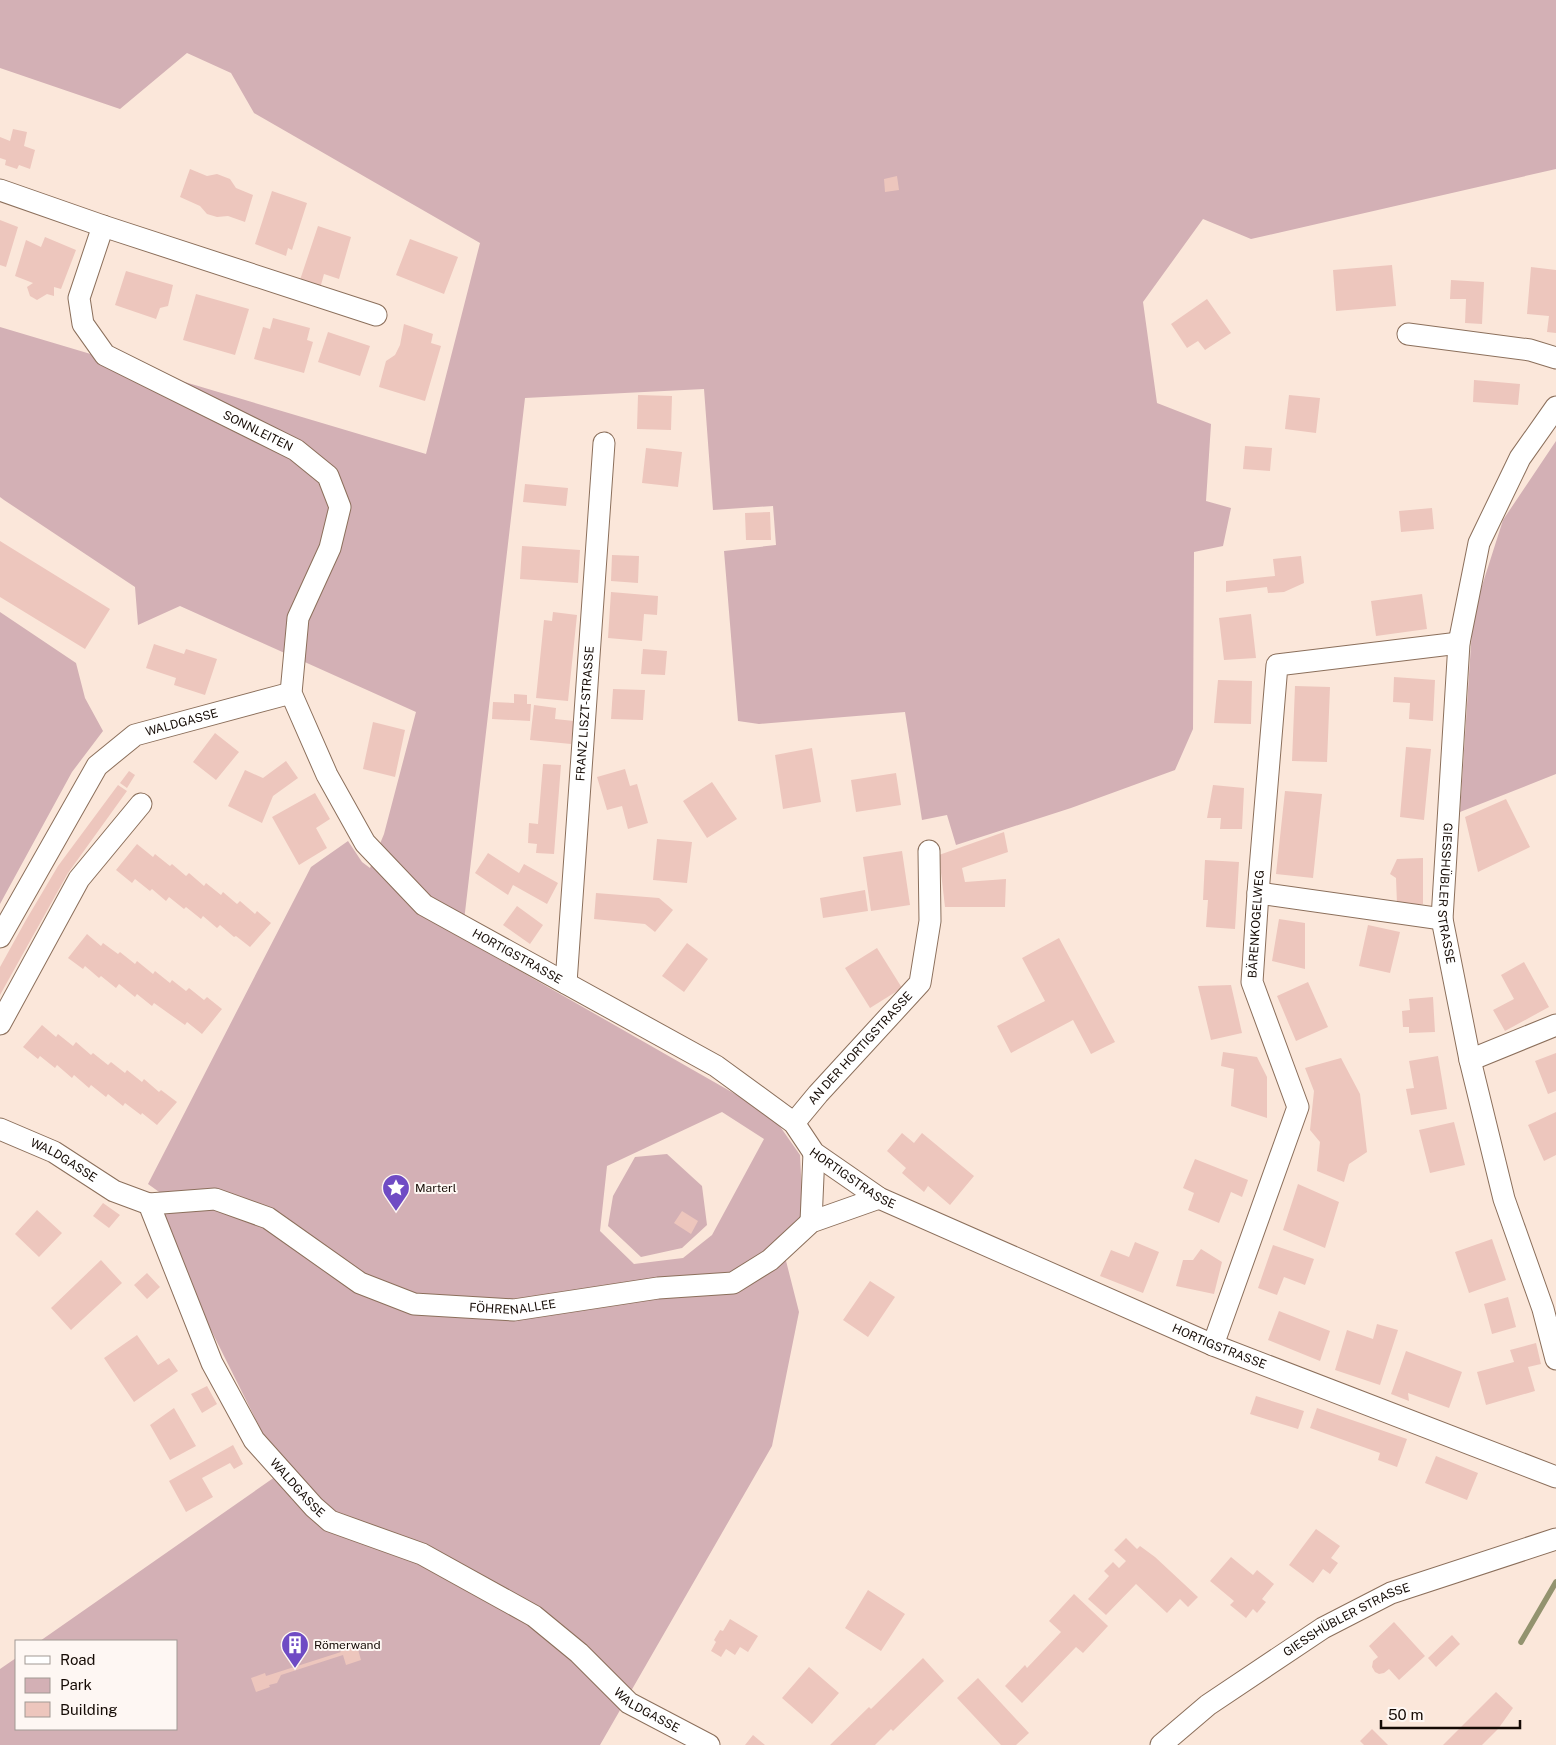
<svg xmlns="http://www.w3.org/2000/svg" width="1556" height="1745" viewBox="0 0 1556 1745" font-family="'Public Sans',sans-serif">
<rect width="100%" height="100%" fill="#fbe7da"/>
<!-- green -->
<path fill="#d3b0b5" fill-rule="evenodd" d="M 0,0 L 1556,0 L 1556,169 L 1251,239 L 1203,219 L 1143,302 L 1157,403 L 1211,424 L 1206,501 L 1231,508 L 1223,546 L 1194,552 L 1193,729 L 1175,770 L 1071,808 L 956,845 L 947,815 L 922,820 L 905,712 L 759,724 L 738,721 L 724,551 L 776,545 L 773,506 L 713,510 L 704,389 L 525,398 L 462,938 L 772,1115 L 800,1155 L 803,1214 L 782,1245 L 799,1312 L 772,1446 L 600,1745 L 0,1745 L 0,1669 L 16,1658 L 16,1729 L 176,1729 L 176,1641 L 40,1641 L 282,1472 L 204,1316 L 167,1227 L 162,1194 L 148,1184 L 311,867 L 348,841 L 362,862 L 370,868 L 384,834 L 416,712 L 180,606 L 138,625 L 135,587 L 4,500 L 0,497 L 0,327 L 426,454 L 480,243 L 254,113 L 231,73 L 187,53 L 120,109 L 0,68 ZM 722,1112 L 764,1139 L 712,1235 L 683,1258 L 634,1264 L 600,1231 L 607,1166 Z
M 1556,441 L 1556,774 L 1460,812 L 1473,614 L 1503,520 Z
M 0,612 L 76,663 L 85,698 L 103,731 L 72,772 L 0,904 Z
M 667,1154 L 702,1186 L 707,1225 L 682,1248 L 641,1257 L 608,1226 L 613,1196 L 635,1157 Z"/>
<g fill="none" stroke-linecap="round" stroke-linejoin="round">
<!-- stream -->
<path stroke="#93936f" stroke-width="5.5" d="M 1521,1642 L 1556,1582"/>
</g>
<!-- building -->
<path fill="#edc6bd" d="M 13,129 L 27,132 L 24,146 L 35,150 L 30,169 L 19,165 L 17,169 L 5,165 L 6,160 L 0,158 L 0,137 L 10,141 Z
M 190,169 L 207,176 L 217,174 L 230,179 L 236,188 L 253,195 L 245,222 L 228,216 L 217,217 L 207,214 L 200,206 L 180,197 Z
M 897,176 L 899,190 L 885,192 L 884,179 Z
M 272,191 L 307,203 L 292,250 L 288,248 L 286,256 L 255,244 Z
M 0,220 L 18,227 L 6,267 L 0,265 Z
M 318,226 L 351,237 L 339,279 L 324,274 L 319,292 L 298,286 Z
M 45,237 L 76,250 L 61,289 L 54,287 L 54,296 L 47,294 L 37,300 L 30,296 L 27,287 L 33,283 L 15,276 L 26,240 L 41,247 Z
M 410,239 L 458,257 L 444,294 L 396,275 Z
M 1392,265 L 1396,306 L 1336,311 L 1333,270 Z
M 1531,267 L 1556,270 L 1556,333 L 1547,332 L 1549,316 L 1527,314 Z
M 126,271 L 173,285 L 168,306 L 160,308 L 156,319 L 115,305 Z
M 1451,280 L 1484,282 L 1482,324 L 1465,323 L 1466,299 L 1450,299 Z
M 196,294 L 249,309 L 235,355 L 183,340 Z
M 1207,299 L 1231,333 L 1205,350 L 1198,341 L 1187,348 L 1171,324 Z
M 273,318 L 310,328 L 307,340 L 313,342 L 304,373 L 254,359 L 263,327 L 270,329 Z
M 404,324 L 433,334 L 431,343 L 441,346 L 425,401 L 379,387 L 386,361 L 395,355 L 400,345 Z
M 328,332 L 370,346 L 360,376 L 318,362 Z
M 1474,380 L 1520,384 L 1518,405 L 1473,402 Z
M 638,395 L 672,396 L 671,430 L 637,429 Z
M 1289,395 L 1320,398 L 1316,433 L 1285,429 Z
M 1245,446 L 1272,448 L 1270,471 L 1243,469 Z
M 646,448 L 682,452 L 678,487 L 642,483 Z
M 525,484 L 568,488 L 566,506 L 523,502 Z
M 1432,508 L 1434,529 L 1401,532 L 1399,511 Z
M 770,512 L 771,540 L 746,540 L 745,513 Z
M 0,541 L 110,609 L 85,649 L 0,597 Z
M 522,546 L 580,550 L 578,583 L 520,579 Z
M 612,555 L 639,556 L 638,583 L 611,581 Z
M 1301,556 L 1304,583 L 1284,592 L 1268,593 L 1267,587 L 1226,592 L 1226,581 L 1275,576 L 1273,559 Z
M 611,592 L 658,596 L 657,615 L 644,614 L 642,641 L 608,638 Z
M 1422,594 L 1427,629 L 1376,636 L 1371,601 Z
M 553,612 L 577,615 L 568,701 L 536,698 L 544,620 L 552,621 Z
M 1251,614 L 1256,658 L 1224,660 L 1219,618 Z
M 154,644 L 184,654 L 186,649 L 217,659 L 205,695 L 174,685 L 176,678 L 146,668 Z
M 643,649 L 667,651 L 665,675 L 641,674 Z
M 1394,677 L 1435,680 L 1433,721 L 1409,719 L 1410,703 L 1393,702 Z
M 1218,680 L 1252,681 L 1251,724 L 1214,723 Z
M 1295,686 L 1330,687 L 1327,762 L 1292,761 Z
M 613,689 L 645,690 L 643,720 L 611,719 Z
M 514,694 L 527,695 L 527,704 L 531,704 L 530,721 L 492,719 L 493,702 L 514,703 Z
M 534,705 L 556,708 L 555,719 L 574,721 L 571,744 L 530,740 Z
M 373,722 L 405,730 L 395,777 L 363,769 Z
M 215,733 L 239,752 L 216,780 L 193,762 Z
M 1406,747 L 1431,749 L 1424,820 L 1400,817 Z
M 812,748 L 821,802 L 783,809 L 775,755 Z
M 286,761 L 298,778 L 273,796 L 262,823 L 228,806 L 245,770 L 263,778 Z
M 543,764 L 561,765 L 554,854 L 536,853 L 537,844 L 528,843 L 529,823 L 538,824 Z
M 625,769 L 630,786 L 637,784 L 648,823 L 628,829 L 622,806 L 607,810 L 597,777 Z
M 129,771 L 135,775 L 127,788 L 120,783 Z
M 896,773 L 901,805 L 856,812 L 851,780 Z
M 712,782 L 737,819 L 707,838 L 683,801 Z
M 118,785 L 127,791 L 68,873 L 0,995 L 0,967 L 26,920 L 58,866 Z
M 1213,785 L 1244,788 L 1242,829 L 1220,829 L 1221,818 L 1207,818 Z
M 1285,791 L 1322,794 L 1313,878 L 1276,874 Z
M 315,793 L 330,819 L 316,828 L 327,848 L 299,865 L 272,817 Z
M 1506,799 L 1530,847 L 1478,872 L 1465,817 Z
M 1004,832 L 1008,852 L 962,868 L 965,882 L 1006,879 L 1005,907 L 945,907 L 939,855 Z
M 657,839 L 692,842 L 687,883 L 653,880 Z
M 137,844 L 153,857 L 155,854 L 170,866 L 172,864 L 186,876 L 189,873 L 204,886 L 206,883 L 221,895 L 223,892 L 237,904 L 240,901 L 255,914 L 257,911 L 271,923 L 250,947 L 236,936 L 234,937 L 220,925 L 217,928 L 203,916 L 201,919 L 186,907 L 184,909 L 169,897 L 166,901 L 152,889 L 150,891 L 135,879 L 132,883 L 116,870 Z
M 902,851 L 910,905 L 871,911 L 863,857 Z
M 488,853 L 519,873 L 524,864 L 558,883 L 547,904 L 513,885 L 508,895 L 475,873 Z
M 1423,858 L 1423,904 L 1397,904 L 1396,878 L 1390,874 L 1397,859 Z
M 1205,860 L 1239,862 L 1235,929 L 1206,927 L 1208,900 L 1203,900 Z
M 865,890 L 868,911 L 823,918 L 820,898 Z
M 596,893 L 659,898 L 673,910 L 655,932 L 645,924 L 594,919 Z
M 517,906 L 543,925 L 530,944 L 503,925 Z
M 1279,919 L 1305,923 L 1305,969 L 1272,961 Z
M 1368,925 L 1400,932 L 1390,973 L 1359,966 Z
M 87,934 L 101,946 L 103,943 L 118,954 L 120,952 L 135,964 L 137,961 L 153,974 L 155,971 L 170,983 L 172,980 L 186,991 L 189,988 L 204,1000 L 207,997 L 222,1009 L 202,1034 L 187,1022 L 185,1025 L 154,1003 L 152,1006 L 137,994 L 135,997 L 119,984 L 116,988 L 101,976 L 99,978 L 85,966 L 83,969 L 68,958 Z
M 1059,938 L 1115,1042 L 1091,1054 L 1073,1020 L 1011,1053 L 997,1026 L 1045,1001 L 1022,958 Z
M 687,943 L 708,959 L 684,992 L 662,976 Z
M 877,948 L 902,988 L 870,1008 L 845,968 Z
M 1524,962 L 1549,1007 L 1505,1031 L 1493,1010 L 1514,999 L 1501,975 Z
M 1308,982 L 1328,1027 L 1296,1041 L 1277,996 Z
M 1231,985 L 1242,1033 L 1211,1040 L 1198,986 Z
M 1433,997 L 1435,1032 L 1409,1033 L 1409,1027 L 1403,1027 L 1402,1011 L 1410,1010 L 1409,999 Z
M 42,1025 L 56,1037 L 58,1034 L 73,1046 L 76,1042 L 91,1055 L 93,1053 L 108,1065 L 111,1062 L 125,1073 L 127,1070 L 142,1082 L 144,1079 L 159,1092 L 161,1090 L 177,1102 L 157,1125 L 142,1113 L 141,1115 L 125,1103 L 123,1106 L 108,1094 L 106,1097 L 91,1085 L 89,1088 L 74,1075 L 72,1078 L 57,1065 L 55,1068 L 40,1056 L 38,1059 L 23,1047 Z
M 1223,1052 L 1257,1057 L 1267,1077 L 1267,1118 L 1231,1106 L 1234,1069 L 1221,1066 Z
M 1556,1053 L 1556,1091 L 1548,1094 L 1535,1061 Z
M 1438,1056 L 1447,1109 L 1411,1115 L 1406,1089 L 1414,1088 L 1409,1061 Z
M 1341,1058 L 1360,1094 L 1367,1152 L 1349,1164 L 1344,1182 L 1317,1171 L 1320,1142 L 1310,1130 L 1314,1091 L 1305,1068 Z
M 1556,1112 L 1556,1155 L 1544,1161 L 1528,1125 Z
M 1454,1122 L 1465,1165 L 1430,1173 L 1419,1130 Z
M 902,1133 L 914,1143 L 922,1133 L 974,1176 L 950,1205 L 928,1186 L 924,1192 L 902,1173 L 906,1168 L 887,1151 Z
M 1195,1159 L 1248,1180 L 1242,1197 L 1231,1192 L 1219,1223 L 1188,1210 L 1194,1193 L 1183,1188 Z
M 1298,1184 L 1339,1202 L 1325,1248 L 1283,1230 Z
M 103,1203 L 120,1215 L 109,1228 L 93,1216 Z
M 37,1210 L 62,1233 L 39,1257 L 15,1234 Z
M 682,1211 L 698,1221 L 691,1234 L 674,1223 Z
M 1492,1239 L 1506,1280 L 1469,1293 L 1455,1252 Z
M 1135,1242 L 1159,1252 L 1143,1293 L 1100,1276 L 1111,1250 L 1129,1257 Z
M 1273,1245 L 1314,1259 L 1305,1285 L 1284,1277 L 1277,1295 L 1258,1288 Z
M 1201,1249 L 1222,1262 L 1214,1294 L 1176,1286 L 1183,1260 L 1193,1260 Z
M 101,1260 L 122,1283 L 71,1330 L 51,1308 Z
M 147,1273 L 160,1287 L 147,1299 L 134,1285 Z
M 870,1281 L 895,1297 L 868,1337 L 843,1320 Z
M 1508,1297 L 1516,1327 L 1492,1334 L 1484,1304 Z
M 1279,1311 L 1330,1331 L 1320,1361 L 1268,1340 Z
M 1377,1324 L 1398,1330 L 1380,1385 L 1335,1370 L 1347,1330 L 1373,1339 Z
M 137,1335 L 158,1365 L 169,1358 L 178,1371 L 134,1402 L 104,1358 Z
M 1536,1343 L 1541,1364 L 1528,1367 L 1535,1391 L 1486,1405 L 1477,1372 L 1514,1362 L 1510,1350 Z
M 1406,1351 L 1462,1372 L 1449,1408 L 1408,1393 L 1409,1401 L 1391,1394 Z
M 207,1386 L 217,1404 L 202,1413 L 191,1394 Z
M 1256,1396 L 1304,1411 L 1298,1429 L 1250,1414 Z
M 174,1408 L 196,1446 L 170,1460 L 150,1425 Z
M 1317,1408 L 1407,1439 L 1397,1467 L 1378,1460 L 1380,1453 L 1310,1428 Z
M 233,1445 L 243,1464 L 234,1469 L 230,1463 L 202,1478 L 213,1497 L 186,1512 L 169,1481 Z
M 1436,1456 L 1478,1473 L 1467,1500 L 1425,1483 Z
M 1316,1529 L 1340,1546 L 1331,1558 L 1338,1563 L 1330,1574 L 1323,1569 L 1313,1583 L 1289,1565 Z
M 1126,1538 L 1137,1549 L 1140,1546 L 1155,1557 L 1198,1597 L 1188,1607 L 1180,1599 L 1167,1613 L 1136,1584 L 1106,1615 L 1088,1599 L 1109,1576 L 1104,1571 L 1113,1562 L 1119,1568 L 1126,1561 L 1114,1550 Z
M 1231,1557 L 1253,1575 L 1257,1570 L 1274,1584 L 1262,1599 L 1266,1602 L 1257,1613 L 1253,1609 L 1246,1618 L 1230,1605 L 1234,1601 L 1210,1581 Z
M 868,1590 L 905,1614 L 881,1651 L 845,1628 Z
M 1074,1594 L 1108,1626 L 1083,1653 L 1076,1647 L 1022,1703 L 1005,1686 L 1025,1665 L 1027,1668 L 1061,1632 L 1049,1621 Z
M 730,1619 L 758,1636 L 748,1652 L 740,1647 L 735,1655 L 726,1649 L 721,1657 L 711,1651 L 716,1642 L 714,1640 L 720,1630 L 723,1631 Z
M 1394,1622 L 1425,1656 L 1399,1680 L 1389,1669 L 1384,1673 L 1379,1674 L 1375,1672 L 1372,1667 L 1373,1661 L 1378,1657 L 1369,1646 Z
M 1452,1635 L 1460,1644 L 1436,1667 L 1428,1658 Z
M 357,1646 L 361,1660 L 346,1665 L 343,1655 L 281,1675 L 277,1683 L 269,1685 L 270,1687 L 256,1692 L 251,1678 L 265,1673 L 266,1676 L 341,1652 L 340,1651 Z
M 923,1658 L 944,1681 L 893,1731 L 891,1729 L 875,1745 L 830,1745 L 869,1707 L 871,1709 Z
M 809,1667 L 839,1693 L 812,1724 L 782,1698 Z
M 978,1678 L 1029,1733 L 1016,1745 L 1001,1745 L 957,1698 Z
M 1496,1692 L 1513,1708 L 1498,1729 L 1482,1745 L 1443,1745 Z
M 1372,1729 L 1388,1745 L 1364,1745 L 1360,1741 Z
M 753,1735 L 765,1745 L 745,1745 Z"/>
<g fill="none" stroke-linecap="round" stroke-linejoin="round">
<defs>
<g id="minor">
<path d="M 0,190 L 103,226 L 376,315"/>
<path id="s1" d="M 103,226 L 79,298 L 83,324 L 105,355 L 296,450 L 328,476 L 340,507 L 330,548 L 298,618 L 291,693 L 327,775 L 365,843 L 424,905 L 716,1066 L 794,1123 L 814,1153 L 879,1198 L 1213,1345 L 1556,1477"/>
<path d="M 1408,334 L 1530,350 L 1556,358"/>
<path id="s2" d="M 1556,407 L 1520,458 L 1479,543 L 1459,643 L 1442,919 L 1470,1060 L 1504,1199 L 1543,1309 L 1556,1359"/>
<path d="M 1258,893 L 1442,919"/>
<path id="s3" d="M 0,937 L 97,766 L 135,735 L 291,693"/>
<path id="s4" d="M 566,983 L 604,443"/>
<path d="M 0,1024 L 79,879 L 141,804"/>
<path d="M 1470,1060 L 1556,1025"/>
<path id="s5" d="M 794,1123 L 818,1094 L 920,983 L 930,921 L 929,851"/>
<path id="s6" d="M 0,1129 L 54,1152 L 114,1191 L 149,1204 L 212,1363 L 254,1440 L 314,1507 L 330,1521 L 422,1554 L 534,1616 L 579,1653 L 629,1703 L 709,1745"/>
<path id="s7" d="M 149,1204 L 215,1199 L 268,1218 L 360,1283 L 414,1304 L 514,1310 L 658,1288 L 733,1283 L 770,1260 L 811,1222 L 879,1198"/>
<path d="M 811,1222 L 814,1153"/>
<path id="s8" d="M 1213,1345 L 1298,1107 L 1252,982 L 1258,893 L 1277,665 L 1459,643"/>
<path id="s9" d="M 1161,1745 L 1208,1705 L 1323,1628 L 1391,1593 L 1556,1539"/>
</g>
</defs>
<!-- minor casing -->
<use href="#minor" stroke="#8b6f5b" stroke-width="23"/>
<!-- minor -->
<use href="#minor" stroke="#fff" stroke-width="21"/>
</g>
<!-- icons -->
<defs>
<symbol id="sight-pin" viewBox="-11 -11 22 30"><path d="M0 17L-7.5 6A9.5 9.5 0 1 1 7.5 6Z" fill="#6f4bc4" stroke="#fef7f3"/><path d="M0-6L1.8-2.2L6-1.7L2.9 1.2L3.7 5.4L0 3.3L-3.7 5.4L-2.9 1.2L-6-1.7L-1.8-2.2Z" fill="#fff"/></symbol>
<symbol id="building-pin" viewBox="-11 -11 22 30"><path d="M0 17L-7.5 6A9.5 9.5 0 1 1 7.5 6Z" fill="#6f4bc4" stroke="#fef7f3"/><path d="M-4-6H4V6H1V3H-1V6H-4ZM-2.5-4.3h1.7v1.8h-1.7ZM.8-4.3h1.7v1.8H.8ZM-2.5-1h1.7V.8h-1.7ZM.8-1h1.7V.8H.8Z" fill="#fff"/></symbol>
</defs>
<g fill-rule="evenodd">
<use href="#sight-pin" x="380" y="1172" width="32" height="43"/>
<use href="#building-pin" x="279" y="1629" width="32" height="43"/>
</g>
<g text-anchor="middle" stroke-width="4" stroke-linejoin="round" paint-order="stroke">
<!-- street labels -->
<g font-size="12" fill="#150b05" stroke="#fef7f3">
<text dy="4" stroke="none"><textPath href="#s1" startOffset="311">SONNLEITEN</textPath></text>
<text dy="4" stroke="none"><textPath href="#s4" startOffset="270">FRANZ LISZT-STRASSE</textPath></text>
<text dy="4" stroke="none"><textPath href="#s3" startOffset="294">WALDGASSE</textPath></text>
<text dy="4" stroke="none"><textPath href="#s2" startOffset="510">GIESSHÜBLER STRASSE</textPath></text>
<text dy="4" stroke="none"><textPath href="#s8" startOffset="444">BÄRENKOGELWEG</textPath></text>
<text dy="4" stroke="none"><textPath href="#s1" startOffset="982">HORTIGSTRASSE</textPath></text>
<text dy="4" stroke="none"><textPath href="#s5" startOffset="100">AN DER HORTIGSTRASSE</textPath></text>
<text dy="4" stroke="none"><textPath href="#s6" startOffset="71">WALDGASSE</textPath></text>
<text dy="4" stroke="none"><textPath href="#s1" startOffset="1388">HORTIGSTRASSE</textPath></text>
<text dy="4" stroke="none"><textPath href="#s7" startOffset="392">FÖHRENALLEE</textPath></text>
<text dy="4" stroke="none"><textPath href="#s1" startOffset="1792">HORTIGSTRASSE</textPath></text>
<text dy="4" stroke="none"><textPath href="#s6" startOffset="491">WALDGASSE</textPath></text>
<text dy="4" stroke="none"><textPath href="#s9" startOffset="225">GIESSHÜBLER STRASSE</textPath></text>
<text dy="4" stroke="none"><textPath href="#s6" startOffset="911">WALDGASSE</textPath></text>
</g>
<!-- poi labels -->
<g font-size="12" fill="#150b05" stroke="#fef7f3" text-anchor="start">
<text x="415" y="1192">Marterl</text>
<text x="314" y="1649">Römerwand</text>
</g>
</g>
<!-- legend -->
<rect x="15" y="1640" width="162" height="90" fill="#fef7f3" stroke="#a19994"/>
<rect x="25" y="1656" width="25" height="8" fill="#ffffff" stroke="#a19994"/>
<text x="60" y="1665" font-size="15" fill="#150b05">Road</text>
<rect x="25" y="1678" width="25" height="15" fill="#d3b0b5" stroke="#a19994"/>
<text x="60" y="1690" font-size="15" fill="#150b05">Park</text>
<rect x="25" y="1702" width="25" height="15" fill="#edc6bd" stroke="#a19994"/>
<text x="60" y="1715" font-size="15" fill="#150b05">Building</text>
<!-- scale -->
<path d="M1381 1720v8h139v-8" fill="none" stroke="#150b05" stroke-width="2.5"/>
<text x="1388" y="1720" font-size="15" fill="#150b05" stroke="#fef7f3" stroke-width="4" paint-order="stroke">50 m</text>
</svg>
